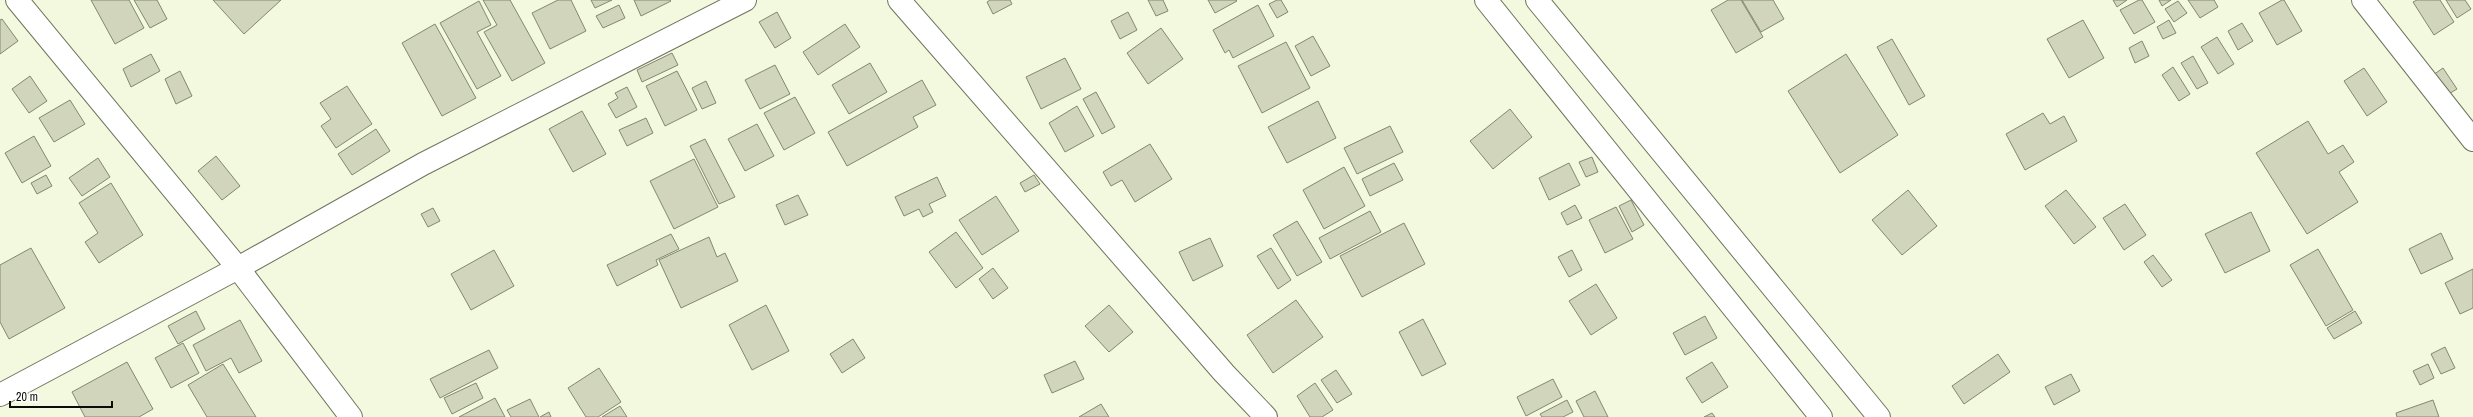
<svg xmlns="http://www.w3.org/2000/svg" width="2473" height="417" viewBox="0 0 2473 417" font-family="'Archivo Narrow',sans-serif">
<rect width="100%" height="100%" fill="#f3f9df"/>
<!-- building -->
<path fill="#d0d5bc" stroke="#828770" d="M 91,0 L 129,0 L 144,28 L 115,44 Z
M 134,0 L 157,0 L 167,19 L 150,28 Z
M 213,0 L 281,0 L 244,34 Z
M 483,0 L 510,0 L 545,63 L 512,81 L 484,32 L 497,25 Z
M 558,0 L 571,0 L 586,31 L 550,49 L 532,13 Z
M 591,0 L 612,0 L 595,8 Z
M 634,0 L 670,0 L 671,1 L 641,16 Z
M 990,0 L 1010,0 L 1012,4 L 993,14 L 987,2 Z
M 1148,0 L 1163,0 L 1168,11 L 1156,16 Z
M 1208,0 L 1236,0 L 1237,1 L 1215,13 Z
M 1277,0 L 1281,0 L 1288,12 L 1277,18 L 1269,4 Z
M 1728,0 L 1741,0 L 1763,37 L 1736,53 L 1711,10 Z
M 1742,0 L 1773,0 L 1784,19 L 1761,32 Z
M 2113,0 L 2127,0 L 2117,7 Z
M 2139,0 L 2142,0 L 2155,22 L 2134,34 L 2120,10 Z
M 2159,0 L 2171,0 L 2162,6 Z
M 2188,0 L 2214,0 L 2218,7 L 2200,18 Z
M 2282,0 L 2284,0 L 2302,31 L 2277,45 L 2259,13 Z
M 2417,0 L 2440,0 L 2454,22 L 2434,35 L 2413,2 Z
M 2446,0 L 2465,0 L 2471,9 L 2457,18 Z
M 479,1 L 491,25 L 477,32 L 501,76 L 477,89 L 440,23 Z
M 2178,1 L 2187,13 L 2174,22 L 2165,9 Z
M 619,5 L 625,18 L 603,28 L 596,16 Z
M 1258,5 L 1274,36 L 1233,58 L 1229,50 L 1225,53 L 1213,30 Z
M 777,12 L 791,38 L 775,48 L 759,22 Z
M 1128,12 L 1137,30 L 1120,39 L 1111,21 Z
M 2,19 L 18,41 L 0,54 L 0,20 Z
M 2083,20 L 2104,58 L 2069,78 L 2047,39 Z
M 2169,20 L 2176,33 L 2163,39 L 2157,27 Z
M 2242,23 L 2253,41 L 2238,50 L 2228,31 Z
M 435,24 L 476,98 L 442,116 L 402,43 Z
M 845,24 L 860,47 L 818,75 L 803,52 Z
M 1161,28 L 1183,59 L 1148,84 L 1127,53 Z
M 1313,36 L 1330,66 L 1311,76 L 1295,46 Z
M 2217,37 L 2234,64 L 2218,74 L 2201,47 Z
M 1892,39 L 1925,96 L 1909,105 L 1877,47 Z
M 2142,41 L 2149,56 L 2135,63 L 2129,48 Z
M 1286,42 L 1310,88 L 1262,113 L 1238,66 Z
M 672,53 L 678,65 L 642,82 L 637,70 Z
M 151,54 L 160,71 L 131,87 L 123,69 Z
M 1846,54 L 1898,135 L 1840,173 L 1788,91 Z
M 2193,56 L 2208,83 L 2197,89 L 2181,63 Z
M 1065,58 L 1081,89 L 1041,109 L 1026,77 Z
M 870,63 L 887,92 L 849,114 L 832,85 Z
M 775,65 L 790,94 L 760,109 L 745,80 Z
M 2173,67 L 2190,94 L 2179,101 L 2162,75 Z
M 2364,68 L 2387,102 L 2367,116 L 2344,81 Z
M 2443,68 L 2457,89 L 2447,95 L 2433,75 Z
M 180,71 L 192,96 L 176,104 L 165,79 Z
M 677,71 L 697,110 L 665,126 L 646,86 Z
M 30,76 L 47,101 L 29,113 L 12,89 Z
M 922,80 L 936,105 L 913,117 L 918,127 L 847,166 L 828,132 Z
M 706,81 L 716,103 L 702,109 L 692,88 Z
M 347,86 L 372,124 L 336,148 L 321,126 L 331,119 L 320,103 Z
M 627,87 L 637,107 L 616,118 L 608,104 L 618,98 L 615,93 Z
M 1096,92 L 1115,127 L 1102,134 L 1083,99 Z
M 795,97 L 815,133 L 784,150 L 764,113 Z
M 70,100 L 85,124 L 54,142 L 39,118 Z
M 1318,101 L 1336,138 L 1287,163 L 1268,127 Z
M 1077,106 L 1094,136 L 1065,152 L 1049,123 Z
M 1510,109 L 1532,137 L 1493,169 L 1470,141 Z
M 582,111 L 606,154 L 573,172 L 549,129 Z
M 2043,113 L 2050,124 L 2064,116 L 2077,141 L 2025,170 L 2006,134 Z
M 646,118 L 653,133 L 627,146 L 619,130 Z
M 2308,121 L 2328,154 L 2343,145 L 2354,162 L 2339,172 L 2358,202 L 2307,234 L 2256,153 Z
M 757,124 L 774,156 L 745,171 L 728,139 Z
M 1390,126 L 1403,152 L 1357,174 L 1344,148 Z
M 376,129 L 390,151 L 352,175 L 338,154 Z
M 34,136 L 51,166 L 22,183 L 5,153 Z
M 705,139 L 735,197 L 719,204 L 690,146 Z
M 1150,144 L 1172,179 L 1135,202 L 1122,180 L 1111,186 L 1103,172 Z
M 216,156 L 240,186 L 222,200 L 198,171 Z
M 1592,157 L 1598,172 L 1586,177 L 1579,162 Z
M 98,158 L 110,177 L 82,196 L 69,178 Z
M 694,159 L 718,207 L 674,229 L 650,181 Z
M 1394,163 L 1403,180 L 1370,196 L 1362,179 Z
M 1569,163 L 1580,185 L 1549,200 L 1539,178 Z
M 1344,167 L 1365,206 L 1324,229 L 1303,190 Z
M 46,175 L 52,186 L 37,194 L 31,183 Z
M 1034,175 L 1040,184 L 1025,192 L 1020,183 Z
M 937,177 L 946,196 L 929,204 L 933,212 L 923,217 L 919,209 L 904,216 L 895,197 Z
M 111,183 L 143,235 L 99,263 L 85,242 L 98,233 L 79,203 Z
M 1908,190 L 1937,226 L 1902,255 L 1872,220 Z
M 2066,190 L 2096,227 L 2074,244 L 2045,206 Z
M 798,195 L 808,215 L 785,225 L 776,205 Z
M 996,196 L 1019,231 L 982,255 L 959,220 Z
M 1631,200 L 1644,225 L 1632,232 L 1619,206 Z
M 2125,204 L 2146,235 L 2124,250 L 2103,218 Z
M 1575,205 L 1582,218 L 1567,225 L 1561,213 Z
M 1616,207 L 1633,239 L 1605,253 L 1589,220 Z
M 433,208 L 440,221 L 428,227 L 421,214 Z
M 1370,211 L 1381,232 L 1330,259 L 1319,238 Z
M 2251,212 L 2270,251 L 2225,273 L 2205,234 Z
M 1297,221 L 1322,262 L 1297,276 L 1273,235 Z
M 1404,223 L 1425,264 L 1362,297 L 1340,256 Z
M 956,232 L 983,268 L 956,288 L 929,252 Z
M 2441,233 L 2453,259 L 2421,274 L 2409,249 Z
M 671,234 L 679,249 L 656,260 L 658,265 L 617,286 L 607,265 Z
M 709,237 L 717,257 L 725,253 L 738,281 L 681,308 L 659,260 Z
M 1210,238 L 1223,266 L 1193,281 L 1179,252 Z
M 31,248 L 65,308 L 9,339 L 0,322 L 0,265 Z
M 1271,248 L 1291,280 L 1278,289 L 1257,256 Z
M 2318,249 L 2353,310 L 2326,326 L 2290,265 Z
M 494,250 L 514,286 L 471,310 L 451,274 Z
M 1572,250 L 1582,270 L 1569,277 L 1558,257 Z
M 2153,255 L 2172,280 L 2162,287 L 2144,262 Z
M 993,268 L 1008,288 L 993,299 L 979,279 Z
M 2473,269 L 2473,308 L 2460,314 L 2445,283 Z
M 1596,284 L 1617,318 L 1591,335 L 1569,301 Z
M 1296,300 L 1323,337 L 1273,373 L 1247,335 Z
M 766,305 L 789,351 L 752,370 L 729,325 Z
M 1109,305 L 1133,332 L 1109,352 L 1085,326 Z
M 196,311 L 205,329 L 178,344 L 168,326 Z
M 2355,311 L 2362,323 L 2334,339 L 2327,328 Z
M 1705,316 L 1717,338 L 1685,355 L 1673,333 Z
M 1423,319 L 1446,364 L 1422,376 L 1399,332 Z
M 240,320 L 262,361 L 239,373 L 231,358 L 206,371 L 193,345 Z
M 853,339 L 865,358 L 842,373 L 830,354 Z
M 183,343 L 199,373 L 171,388 L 155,358 Z
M 2445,347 L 2455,368 L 2441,374 L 2431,354 Z
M 489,350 L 498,368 L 440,398 L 430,379 Z
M 1998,354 L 2010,372 L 1964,404 L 1952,386 Z
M 1075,361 L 1084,379 L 1052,393 L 1044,375 Z
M 127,362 L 153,409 L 139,417 L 85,417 L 72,392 Z
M 1712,362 L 1728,387 L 1702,403 L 1686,378 Z
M 223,364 L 256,417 L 207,417 L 188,385 Z
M 2428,364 L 2434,378 L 2420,385 L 2413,371 Z
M 599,368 L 621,402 L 598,417 L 586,417 L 568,388 Z
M 1336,370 L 1352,394 L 1337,403 L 1321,380 Z
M 2071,374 L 2080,391 L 2054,405 L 2045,387 Z
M 1553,379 L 1562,397 L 1526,416 L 1517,397 Z
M 476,383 L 483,398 L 452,414 L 444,398 Z
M 1315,383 L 1333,410 L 1322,417 L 1310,417 L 1297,396 Z
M 1595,391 L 1608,417 L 1584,417 L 1576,401 Z
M 495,398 L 505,417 L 459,417 Z
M 530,399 L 539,417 L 511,417 L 507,410 Z
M 1567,400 L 1573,412 L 1563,417 L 1542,417 L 1540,414 Z
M 2433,400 L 2439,417 L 2397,417 L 2396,413 Z
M 1101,404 L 1109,417 L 1079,417 Z
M 620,406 L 627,417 L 602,417 Z
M 549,412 L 551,417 L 540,417 Z
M 1712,413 L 1715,417 L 1704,417 Z"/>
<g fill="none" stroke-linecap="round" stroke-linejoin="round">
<defs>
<path id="minor" d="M 17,0 L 238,268 L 351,417
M 899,0 L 1224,373 L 1266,417
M 1486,0 L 1821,417
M 1537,0 L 1879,417
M 2363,0 L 2473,140
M 0,395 L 238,268 L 423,164 L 745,0"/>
</defs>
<!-- minor casing -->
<use href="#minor" stroke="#6f745d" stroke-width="24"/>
<!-- minor -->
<use href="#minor" stroke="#fff" stroke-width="22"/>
</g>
<!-- scale -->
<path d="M10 401v6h102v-6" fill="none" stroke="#0b0c05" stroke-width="2"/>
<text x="16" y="401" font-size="12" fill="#0b0c05" stroke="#ffffff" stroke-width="3" paint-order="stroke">20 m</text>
</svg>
